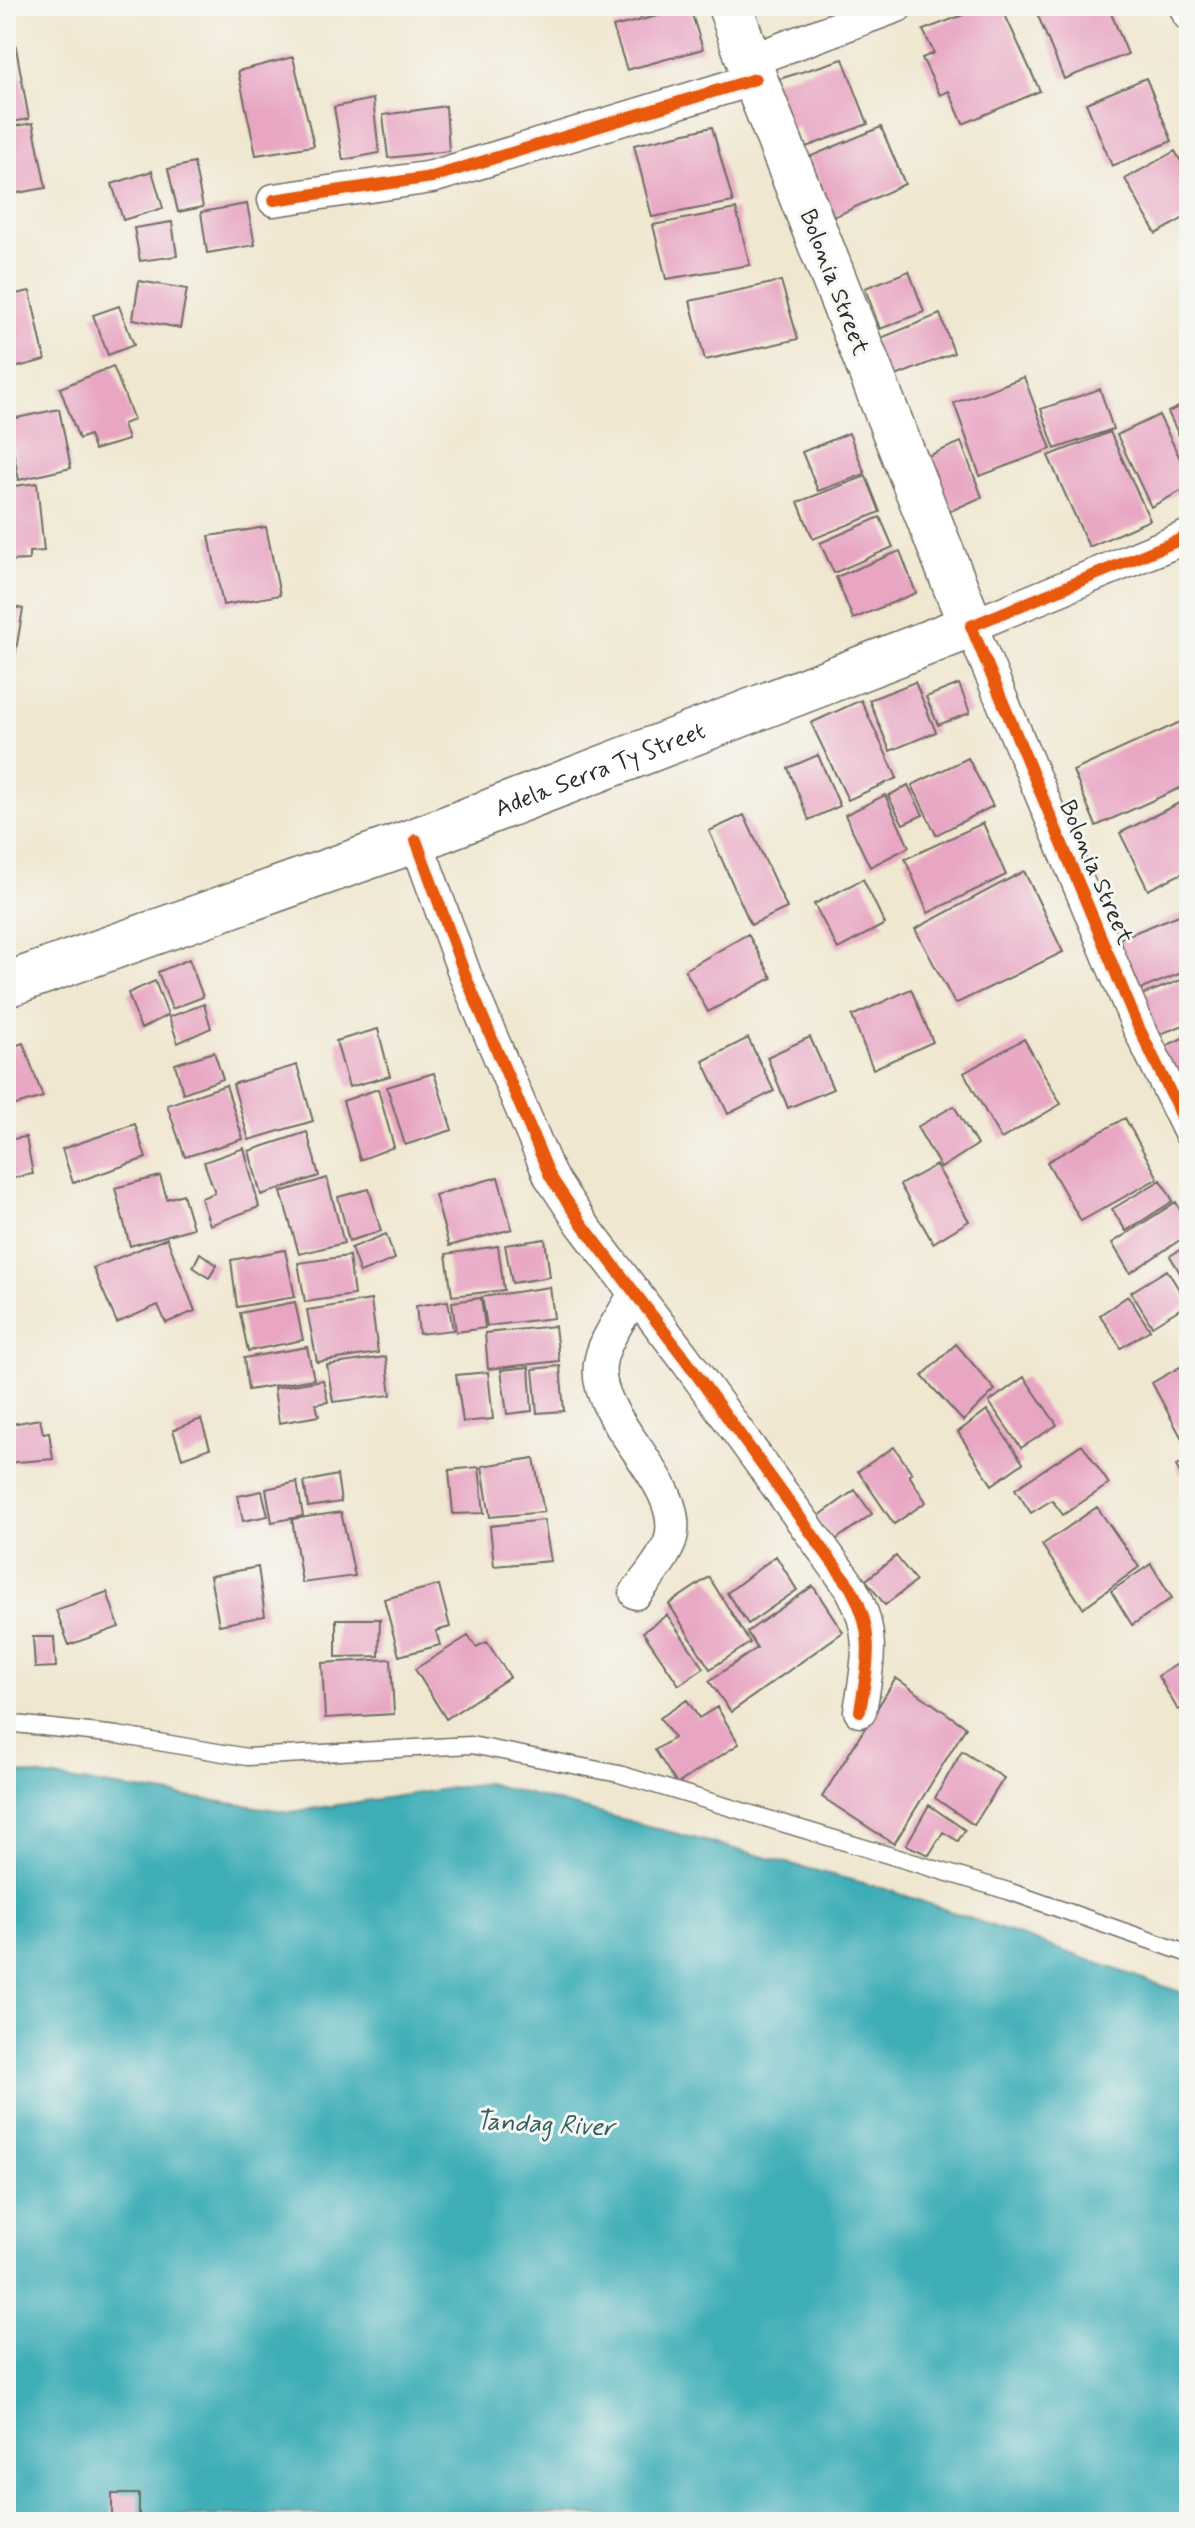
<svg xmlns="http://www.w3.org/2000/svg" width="1195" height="2528" viewBox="0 0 1195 2528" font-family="Mynerve,sans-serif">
<rect width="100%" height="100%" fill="#f6f6f2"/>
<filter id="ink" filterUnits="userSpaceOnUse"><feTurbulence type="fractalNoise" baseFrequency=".0125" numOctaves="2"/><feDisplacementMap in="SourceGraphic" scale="16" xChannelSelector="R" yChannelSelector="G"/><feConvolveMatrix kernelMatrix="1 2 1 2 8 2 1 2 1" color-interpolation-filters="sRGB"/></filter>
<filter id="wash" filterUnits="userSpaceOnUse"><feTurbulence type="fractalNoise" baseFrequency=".006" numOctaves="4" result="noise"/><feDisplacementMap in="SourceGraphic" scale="32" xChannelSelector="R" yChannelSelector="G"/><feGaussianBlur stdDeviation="1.8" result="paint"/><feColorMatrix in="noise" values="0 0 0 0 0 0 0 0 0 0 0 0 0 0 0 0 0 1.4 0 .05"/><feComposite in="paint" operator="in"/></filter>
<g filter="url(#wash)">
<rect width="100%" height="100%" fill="#f0e7d0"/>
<!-- water -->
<path fill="#3cadb7" stroke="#346c71" stroke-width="2" d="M 6,1771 L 291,1812 L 486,1783 L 889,1890 L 1189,1995 L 1189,2522 L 736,2522 L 510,2512 L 6,2519 Z"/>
<g id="blocks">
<!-- building -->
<path fill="#e8a6c2" d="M 637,6 L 677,6 L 677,7 L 640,17 Z
M 987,6 L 1001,6 L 1040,91 L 963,124 L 949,91 L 940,95 L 922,58 L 934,53 L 923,30 Z
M 1034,6 L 1108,6 L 1128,54 L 1064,79 Z
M 690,8 L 703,49 L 627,70 L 613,27 Z
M 14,37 L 29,119 L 6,123 L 6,39 Z
M 293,57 L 314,146 L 256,155 L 238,71 Z
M 843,59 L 868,124 L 806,147 L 798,127 L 789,130 L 773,81 Z
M 1146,78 L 1172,141 L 1112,166 L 1086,103 Z
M 373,99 L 379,153 L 343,160 L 334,107 Z
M 446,106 L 449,151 L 388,158 L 383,115 Z
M 33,123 L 46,188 L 6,195 L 6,128 Z
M 712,127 L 733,202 L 652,217 L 634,145 Z
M 881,127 L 905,184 L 834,217 L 809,157 Z
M 1175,151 L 1189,176 L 1189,215 L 1156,234 L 1125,179 Z
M 194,163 L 203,207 L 178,212 L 168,169 Z
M 152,171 L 163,208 L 123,220 L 112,184 Z
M 247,204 L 255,245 L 207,253 L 201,212 Z
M 736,209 L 750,265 L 666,279 L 653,225 Z
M 172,222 L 177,256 L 140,261 L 134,228 Z
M 909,271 L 924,312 L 880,329 L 865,288 Z
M 139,281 L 187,289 L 180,328 L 133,319 Z
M 781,281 L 798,339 L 705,360 L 690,301 Z
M 30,291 L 45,360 L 6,370 L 6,296 Z
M 119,306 L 134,345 L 108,355 L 93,315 Z
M 940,314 L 954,353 L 886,380 L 871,342 Z
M 113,366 L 134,420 L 123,424 L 128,440 L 94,450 L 89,435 L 79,439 L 60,388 Z
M 1024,377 L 1051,449 L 980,476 L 954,403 Z
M 1100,389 L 1113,429 L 1055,449 L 1041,409 Z
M 1189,402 L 1189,457 L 1168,412 Z
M 59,409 L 71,468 L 19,480 L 7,420 Z
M 1159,415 L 1189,477 L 1189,487 L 1151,507 L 1117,435 Z
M 1110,432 L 1150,520 L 1089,547 L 1048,456 Z
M 849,433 L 865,474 L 818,491 L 802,452 Z
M 6,442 L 15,480 L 6,482 Z
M 961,442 L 982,497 L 942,515 L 923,458 Z
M 866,476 L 880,512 L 813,539 L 798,502 Z
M 37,483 L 44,551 L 29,552 L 29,560 L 6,561 L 6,487 Z
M 880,517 L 893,547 L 834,573 L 820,543 Z
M 266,527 L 280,595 L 223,605 L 209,536 Z
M 900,551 L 916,593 L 853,619 L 836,577 Z
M 6,605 L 23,609 L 15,656 L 6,653 Z
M 915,682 L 936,732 L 890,751 L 869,700 Z
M 959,684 L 970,713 L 938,725 L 926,697 Z
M 861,700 L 897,778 L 848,800 L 811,723 Z
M 1189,718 L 1189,784 L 1096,826 L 1073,771 Z
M 818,755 L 840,806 L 809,820 L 788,768 Z
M 968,758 L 993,806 L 936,835 L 912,785 Z
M 908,785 L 923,815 L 903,824 L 888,796 Z
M 885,795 L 909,847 L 870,867 L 845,815 Z
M 1189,798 L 1189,870 L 1148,890 L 1120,833 Z
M 744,815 L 787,908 L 751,925 L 709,831 Z
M 983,823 L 1006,875 L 928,913 L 905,859 Z
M 1024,871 L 1063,952 L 955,1004 L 915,929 Z
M 863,879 L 885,924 L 838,949 L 814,904 Z
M 1189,911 L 1189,970 L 1139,990 L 1118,939 Z
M 748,934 L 772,978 L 708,1012 L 685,970 Z
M 189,959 L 203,997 L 172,1009 L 158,972 Z
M 1189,977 L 1189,1023 L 1155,1036 L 1139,996 Z
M 155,981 L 168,1015 L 141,1029 L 128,993 Z
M 911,989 L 933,1042 L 873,1069 L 852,1016 Z
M 204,1004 L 211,1028 L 178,1043 L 169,1017 Z
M 378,1029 L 390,1076 L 349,1087 L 336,1041 Z
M 1189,1035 L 1189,1067 L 1172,1075 L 1159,1049 Z
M 810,1037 L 833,1089 L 788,1108 L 767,1057 Z
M 748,1038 L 774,1091 L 728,1114 L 703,1061 Z
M 1024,1039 L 1061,1104 L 1001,1139 L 964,1073 Z
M 23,1043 L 43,1097 L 6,1108 L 6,1049 Z
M 214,1052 L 223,1079 L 183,1093 L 175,1064 Z
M 297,1065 L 313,1121 L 249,1140 L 233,1084 Z
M 434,1073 L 452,1130 L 405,1145 L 387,1087 Z
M 226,1085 L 243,1139 L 185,1157 L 167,1105 Z
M 378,1089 L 394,1147 L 360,1160 L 343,1101 Z
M 954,1106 L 977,1145 L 941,1168 L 917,1127 Z
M 1125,1118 L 1158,1178 L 1081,1221 L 1047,1162 Z
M 135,1124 L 146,1158 L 73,1183 L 62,1149 Z
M 307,1132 L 319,1176 L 261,1195 L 249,1151 Z
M 26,1137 L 33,1174 L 6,1179 L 6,1140 Z
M 244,1148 L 259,1207 L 210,1225 L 201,1198 L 215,1193 L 204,1162 Z
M 936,1165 L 969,1221 L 933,1243 L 900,1185 Z
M 160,1176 L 167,1199 L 183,1194 L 193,1228 L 130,1246 L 115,1188 Z
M 498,1177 L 512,1229 L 449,1246 L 435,1195 Z
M 327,1178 L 344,1243 L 299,1254 L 281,1192 Z
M 1161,1180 L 1173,1201 L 1126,1231 L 1112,1209 Z
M 369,1189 L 381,1231 L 349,1241 L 338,1197 Z
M 1176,1202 L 1189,1228 L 1189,1234 L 1130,1273 L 1112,1243 Z
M 386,1234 L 395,1259 L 360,1273 L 351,1248 Z
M 167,1238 L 195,1311 L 166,1323 L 158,1305 L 117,1323 L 93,1268 Z
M 545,1239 L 550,1277 L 512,1283 L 505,1245 Z
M 1189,1244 L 1189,1288 L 1170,1256 Z
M 498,1246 L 504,1290 L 452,1296 L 446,1254 Z
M 285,1250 L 295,1297 L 237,1307 L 231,1260 Z
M 200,1253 L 217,1265 L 209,1278 L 193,1267 Z
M 349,1256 L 354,1295 L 305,1302 L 298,1263 Z
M 1167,1270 L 1188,1304 L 1152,1326 L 1131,1292 Z
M 550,1287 L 554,1318 L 487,1326 L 482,1297 Z
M 1128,1296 L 1150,1330 L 1121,1348 L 1100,1315 Z
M 481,1298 L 485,1328 L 456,1332 L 452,1302 Z
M 371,1300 L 378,1353 L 317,1362 L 307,1310 Z
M 448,1301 L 453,1330 L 419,1334 L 416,1306 Z
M 295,1302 L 303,1340 L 248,1351 L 240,1313 Z
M 555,1326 L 559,1361 L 488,1369 L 485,1333 Z
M 956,1344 L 995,1390 L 963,1421 L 922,1376 Z
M 307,1347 L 314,1379 L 248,1390 L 244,1358 Z
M 386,1357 L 391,1395 L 333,1402 L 327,1365 Z
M 1189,1362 L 1189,1447 L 1187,1448 L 1152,1383 Z
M 560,1366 L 564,1411 L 537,1413 L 533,1369 Z
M 529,1367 L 532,1411 L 507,1414 L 501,1370 Z
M 488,1372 L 493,1419 L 463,1422 L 456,1375 Z
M 1024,1377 L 1057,1425 L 1021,1448 L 989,1402 Z
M 323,1380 L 328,1402 L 316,1404 L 319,1416 L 279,1423 L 274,1388 Z
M 987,1410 L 1023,1463 L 992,1485 L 958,1432 Z
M 40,1419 L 43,1433 L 49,1432 L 53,1459 L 6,1463 L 6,1425 Z
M 201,1419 L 210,1448 L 182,1458 L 173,1430 Z
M 1082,1444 L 1109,1484 L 1063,1515 L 1052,1500 L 1031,1513 L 1015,1489 Z
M 894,1447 L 912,1473 L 909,1475 L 926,1502 L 894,1524 L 858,1471 Z
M 534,1458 L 544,1512 L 490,1517 L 482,1466 Z
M 1189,1459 L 1189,1490 L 1176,1466 Z
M 479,1467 L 484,1513 L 453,1514 L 449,1470 Z
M 337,1475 L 341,1502 L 308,1507 L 304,1482 Z
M 297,1482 L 303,1516 L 272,1522 L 266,1489 Z
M 855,1490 L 872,1514 L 834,1541 L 816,1518 Z
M 262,1491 L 268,1516 L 243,1521 L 238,1496 Z
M 1097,1507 L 1139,1567 L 1083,1608 L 1042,1545 Z
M 341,1512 L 355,1576 L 302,1583 L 292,1519 Z
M 544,1520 L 551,1561 L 494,1566 L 490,1526 Z
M 776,1556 L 797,1590 L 748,1624 L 727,1593 Z
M 896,1556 L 916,1581 L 885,1605 L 866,1580 Z
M 1151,1564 L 1172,1598 L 1132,1625 L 1111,1591 Z
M 258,1567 L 265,1616 L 219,1625 L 210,1576 Z
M 709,1577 L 750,1643 L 710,1669 L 669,1604 Z
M 439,1585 L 450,1627 L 436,1631 L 440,1645 L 399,1656 L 384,1599 Z
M 813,1586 L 843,1632 L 731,1712 L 709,1681 L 757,1648 L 747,1632 Z
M 107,1592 L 119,1627 L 69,1645 L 56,1610 Z
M 667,1615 L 704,1668 L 679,1685 L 643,1632 Z
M 336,1619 L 380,1619 L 379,1656 L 336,1657 Z
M 468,1636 L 476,1647 L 487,1642 L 510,1677 L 446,1719 L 415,1669 Z
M 33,1637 L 54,1637 L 56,1667 L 35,1668 Z
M 1189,1657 L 1189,1705 L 1178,1710 L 1158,1676 Z
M 391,1659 L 394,1714 L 325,1718 L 322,1663 Z
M 896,1678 L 966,1727 L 894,1844 L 822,1797 Z
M 687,1700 L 699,1718 L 717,1707 L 739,1744 L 677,1784 L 655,1750 L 674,1738 L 660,1718 Z
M 962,1751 L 1004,1778 L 974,1825 L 935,1798 Z
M 929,1805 L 965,1830 L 958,1841 L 943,1832 L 929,1855 L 906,1845 Z
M 112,2494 L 139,2494 L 139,2522 L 112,2522 Z"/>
</g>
</g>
<g filter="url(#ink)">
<use href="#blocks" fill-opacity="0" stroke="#706d65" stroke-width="2"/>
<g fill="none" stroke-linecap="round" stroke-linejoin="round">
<defs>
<path id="service" d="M 6,1723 L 117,1735 L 247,1757 L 471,1745 L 619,1774 L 1008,1891 L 1189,1954"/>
<path id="minor" d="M 1185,6 L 1189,15
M 751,60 L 897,6
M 274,200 L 432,177 L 755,79
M 1189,536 L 971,626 L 1138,1026 L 1189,1131
M 416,840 L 465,975 L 550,1176 L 582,1224 L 683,1356 L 851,1588 C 876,1633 868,1663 860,1711
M 635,1293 C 624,1315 603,1340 600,1364 C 592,1421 689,1484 670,1542 C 663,1560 648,1577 636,1593"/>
<g id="secondary">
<path id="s1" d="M 6,985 L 416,840 L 971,626 L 755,79 L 730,6"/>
</g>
</defs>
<!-- service casing -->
<use href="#service" stroke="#706d65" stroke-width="19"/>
<!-- minor casing -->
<use href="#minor" stroke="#706d65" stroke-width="35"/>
<!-- secondary casing -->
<use href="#secondary" stroke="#706d65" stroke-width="47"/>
<!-- service -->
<use href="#service" stroke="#fff" stroke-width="16"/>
<!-- minor -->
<use href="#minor" stroke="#fff" stroke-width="32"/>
<!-- secondary -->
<use href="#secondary" stroke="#fff" stroke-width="44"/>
<defs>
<path id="cycleway" d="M 274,200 L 432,177 L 755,79
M 1189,536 L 971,626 L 1138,1026 L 1189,1131
M 416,840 L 465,975 L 550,1176 L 582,1224 L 683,1356 L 851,1588 C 876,1633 868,1663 860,1711"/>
</defs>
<!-- cycleway casing -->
<use href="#cycleway" stroke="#f6f6f2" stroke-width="17"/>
<!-- cycleway -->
<use href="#cycleway" stroke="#e8590c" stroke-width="12"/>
</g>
</g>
<g text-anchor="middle" stroke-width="6" stroke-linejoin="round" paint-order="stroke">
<!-- street labels -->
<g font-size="24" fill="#2b2b2b" stroke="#f6f6f2">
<text transform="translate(835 282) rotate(69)" y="8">Bolonia Street</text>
<text dy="8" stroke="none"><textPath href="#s1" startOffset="632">Adela Serra Ty Street</textPath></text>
<text transform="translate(1097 872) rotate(67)" y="8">Bolonia Street</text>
</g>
<!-- water labels -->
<g font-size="26" font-style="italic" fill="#325f63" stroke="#f6f6f2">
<text transform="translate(545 2123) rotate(3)" y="9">Tandag River</text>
</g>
</g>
<!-- margin -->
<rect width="1195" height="2528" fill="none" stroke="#f6f6f2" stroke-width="32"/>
</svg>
